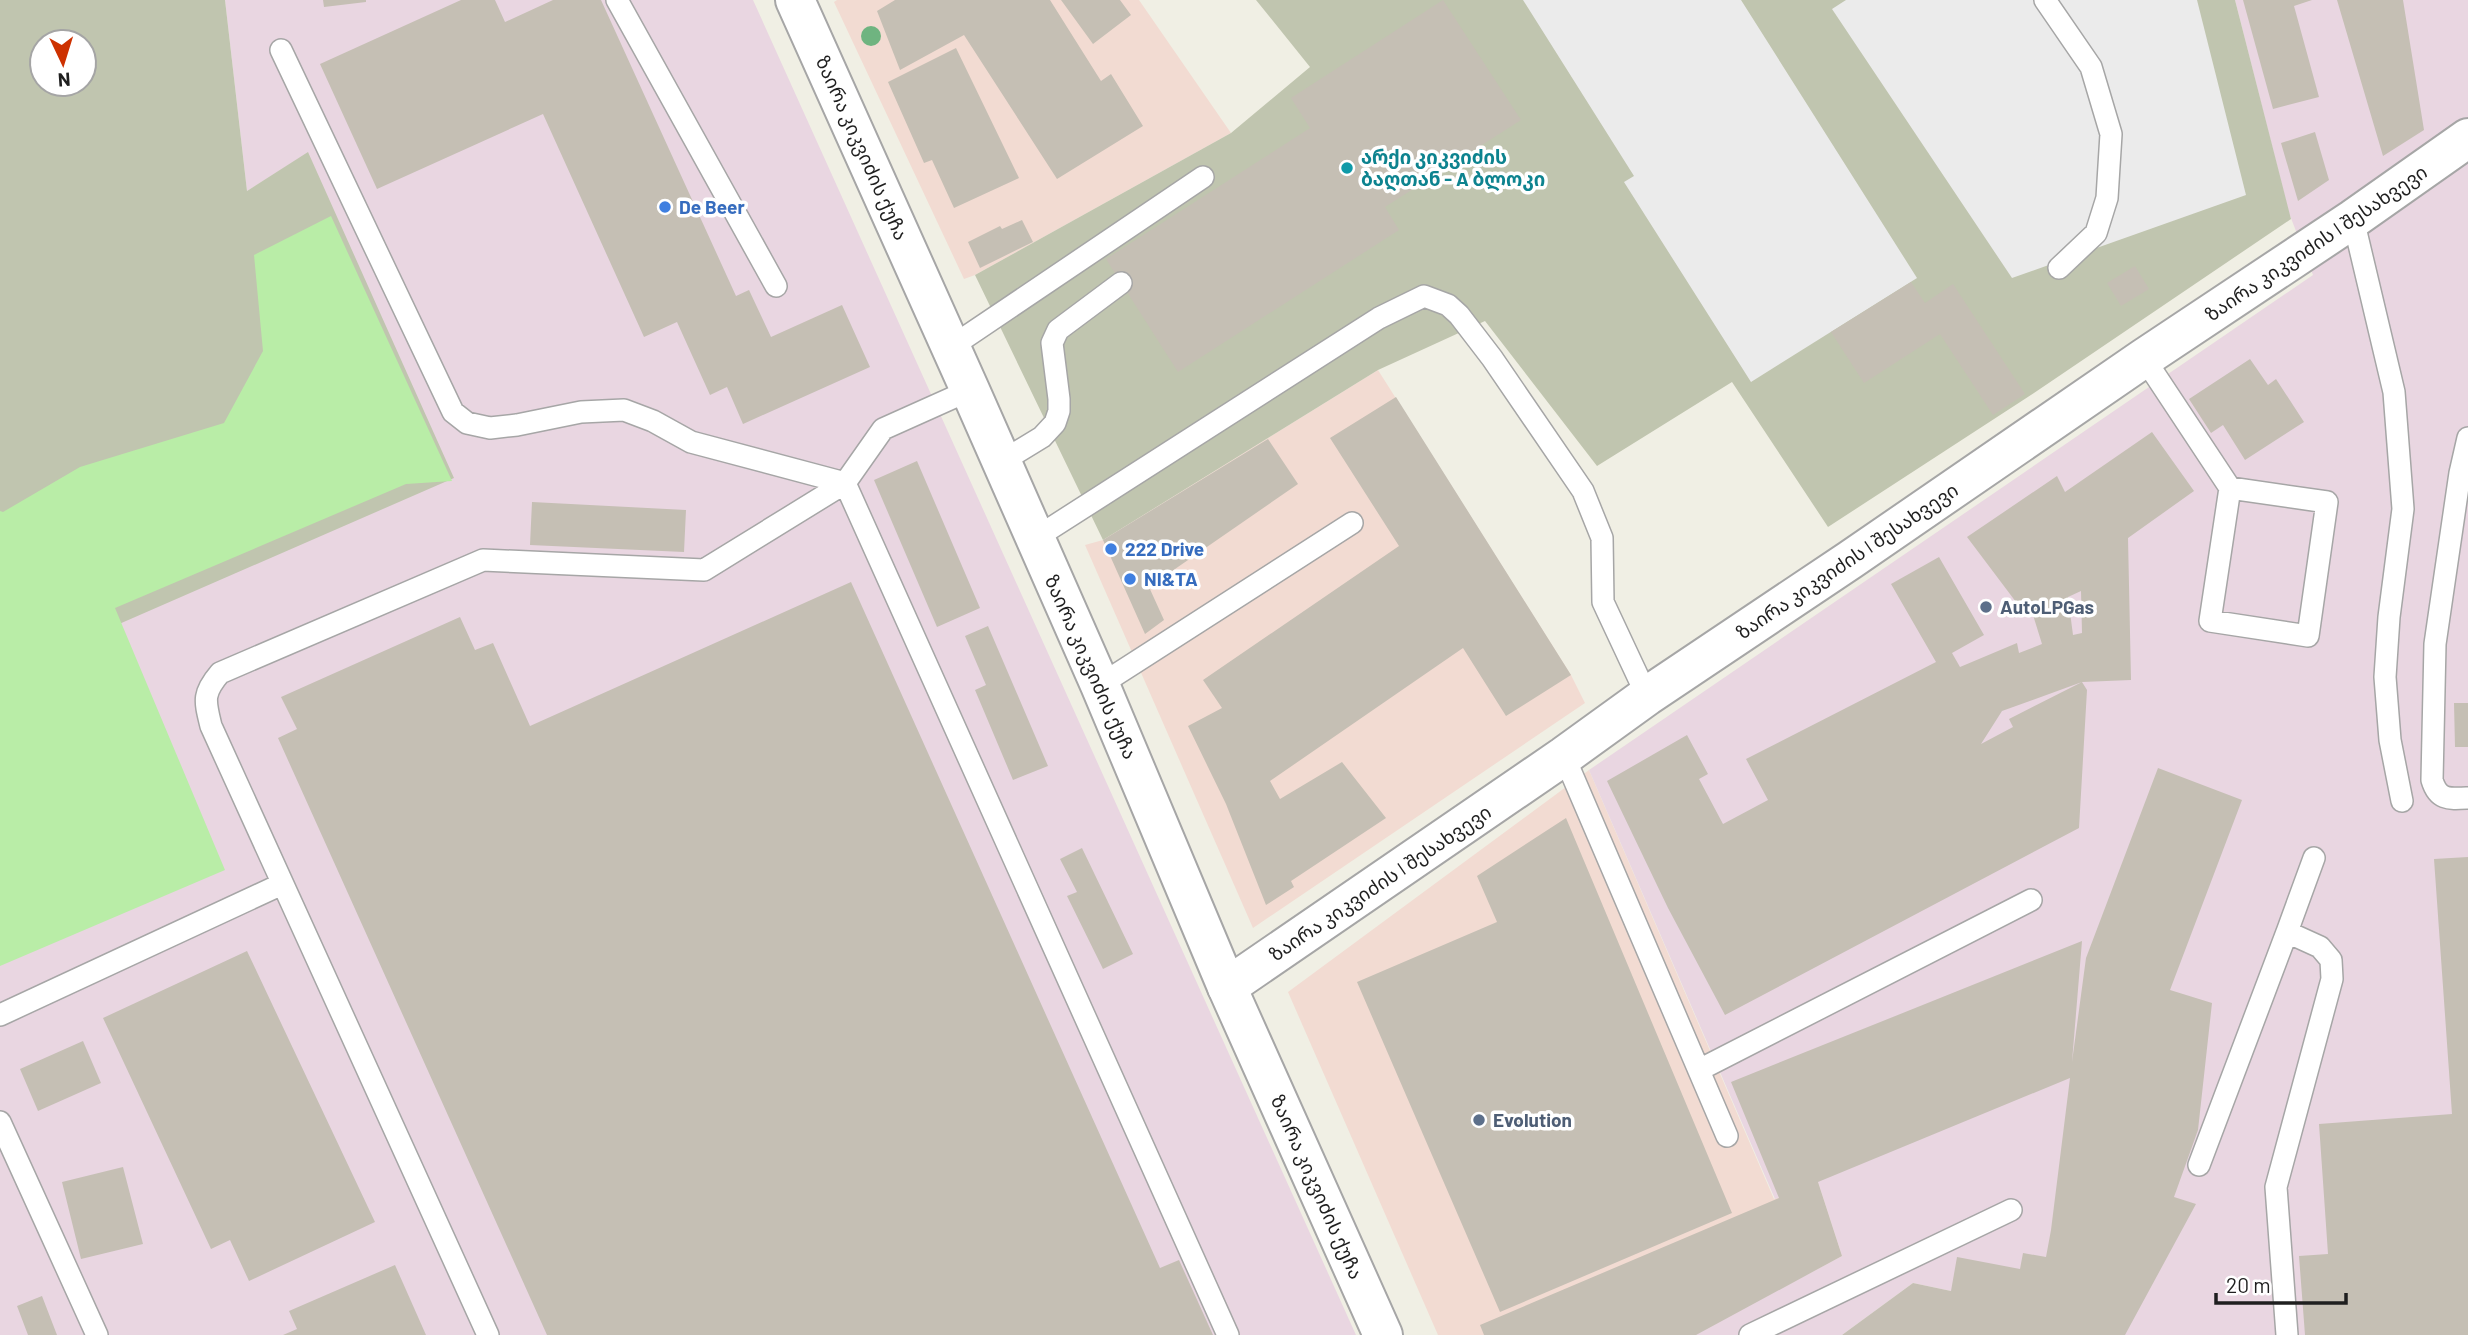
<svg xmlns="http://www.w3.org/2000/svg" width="2468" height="1335" viewBox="0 0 2468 1335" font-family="Barlow,'Noto Sans Georgian',sans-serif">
<rect width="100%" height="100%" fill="#f0efe4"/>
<!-- commercial -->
<path fill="#f2dbd2" d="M 837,0 L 1139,0 L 1231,133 L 975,275 L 964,279 L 834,2 Z
M 1378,370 L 1571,675 L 1585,703 L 1253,928 L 1085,545 L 1103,540 Z
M 1589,770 L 1774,1199 L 1818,1182 L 1842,1256 L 1693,1335 L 1438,1335 L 1288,992 Z"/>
<!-- industrial -->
<path fill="#e9d6e1" d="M 225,0 L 753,0 L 1356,1335 L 0,1335 L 0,676 L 308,153 L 247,191 Z
M 2235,0 L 2468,0 L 2468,1335 L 2031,1335 L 1951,1291 L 1913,1283 L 1842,1335 L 1693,1335 L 1842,1256 L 1818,1182 L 1775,1199 L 1589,770 L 2313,275 L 2289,213 Z"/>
<!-- construction -->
<path fill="#c0c5af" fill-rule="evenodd" d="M 0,0 L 225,0 L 247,191 L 308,152 L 454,478 L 0,676 ZM 42,42 L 84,42 L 84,84 L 42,84 Z
M 1256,0 L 2235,0 L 2291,219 L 2034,393 L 1828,527 L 1732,382 L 1597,466 L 1485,321 L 1378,370 L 1103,540 L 975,275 L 1231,133 L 1310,67 Z"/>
<!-- grass -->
<path fill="#b9eda7" d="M 331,216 L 452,481 L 406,484 L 115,608 L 225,870 L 0,966 L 0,511 L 3,512 L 80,467 L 224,423 L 263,351 L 254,255 Z"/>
<!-- parking -->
<path fill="#ebebeb" d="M 1523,0 L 1741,0 L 1917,278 L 1751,382 L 1624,182 L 1634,176 Z
M 1846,0 L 2197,0 L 2246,195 L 2012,278 L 1832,9 Z"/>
<!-- building -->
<path fill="#c5bfb4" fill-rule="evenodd" d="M 323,0 L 366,0 L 366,2 L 324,7 Z
M 461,0 L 495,0 L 505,22 L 553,0 L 601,0 L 736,296 L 749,290 L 771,337 L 842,305 L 870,367 L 743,424 L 727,387 L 710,395 L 677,322 L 644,337 L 543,114 L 377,189 L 320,64 Z
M 895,0 L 1050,0 L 1101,81 L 1111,74 L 1143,126 L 1057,179 L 964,35 L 900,70 L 877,11 Z
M 1061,0 L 1120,0 L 1131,15 L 1093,44 Z
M 1443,0 L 1521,120 L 1385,207 L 1399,230 L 1178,372 L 1106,259 L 1310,128 L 1291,98 Z
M 2243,0 L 2312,0 L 2294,6 L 2319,97 L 2273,109 Z
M 2337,0 L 2403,0 L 2424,130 L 2383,156 Z
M 956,48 L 1019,178 L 954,208 L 932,160 L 924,163 L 888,82 Z
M 2315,132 L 2329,180 L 2298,201 L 2281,143 Z
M 1022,220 L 1033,242 L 980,268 L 968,242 L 1000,226 L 1002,229 Z
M 2135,266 L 2149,289 L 2121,306 L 2107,283 Z
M 1911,282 L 1925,303 L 1953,284 L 2025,394 L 1993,415 L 1940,334 L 1864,383 L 1831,332 Z
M 2250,359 L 2268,385 L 2276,379 L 2304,422 L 2245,460 L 2223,425 L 2211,433 L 2189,399 Z
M 1396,397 L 1571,675 L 1506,716 L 1463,648 L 1270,781 L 1280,799 L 1342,762 L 1386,818 L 1291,881 L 1294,887 L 1266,905 L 1226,804 L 1188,726 L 1222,708 L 1203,680 L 1399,546 L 1330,438 Z
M 2152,432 L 2194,491 L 2128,538 L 2131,680 L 2082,682 L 2087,690 L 2079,828 L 1725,1015 L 1668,908 L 1607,781 L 1687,735 L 1708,774 L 1699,779 L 1723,824 L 1768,800 L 1746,759 L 1936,662 L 1891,584 L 1939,557 L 1984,635 L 1952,653 L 1960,667 L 2017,643 L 2019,653 L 2042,644 L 2029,602 L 2019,606 L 1967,537 L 2057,476 L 2065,492 ZM 2081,591 L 2082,633 L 2073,635 L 2068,597 ZM 2082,682 L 2009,719 L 2013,727 L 1981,744 L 2002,711 Z
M 1268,439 L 1298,484 L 1149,587 L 1164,620 L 1145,634 L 1103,540 Z
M 917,461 L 980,608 L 937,627 L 874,480 Z
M 532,502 L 686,510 L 684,552 L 530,545 Z
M 851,582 L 1160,1268 L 1179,1260 L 1213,1335 L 547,1335 L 278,738 L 297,729 L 281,697 L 460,617 L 475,650 L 493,643 L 530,726 Z
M 988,626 L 1048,766 L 1013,780 L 975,690 L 986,685 L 965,636 Z
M 2454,703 L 2468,703 L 2468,747 L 2455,747 Z
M 2158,768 L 2242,800 L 2170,990 L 2212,1003 L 2198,1130 L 2174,1197 L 2196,1204 L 2125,1335 L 1842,1335 L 1913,1283 L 1951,1291 L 1957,1257 L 2020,1269 L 2023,1253 L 2046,1257 L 2051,1230 L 2070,1078 L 1818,1182 L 1842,1256 L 1696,1335 L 1484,1335 L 1480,1325 L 1779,1198 L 1731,1082 L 2082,941 L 2072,1062 L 2086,958 Z
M 1566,818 L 1732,1213 L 1500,1312 L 1357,982 L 1497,922 L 1477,876 Z
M 1082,848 L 1133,954 L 1103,969 L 1067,896 L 1077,892 L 1060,859 Z
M 2468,857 L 2468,1335 L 2305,1335 L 2299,1256 L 2328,1254 L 2319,1124 L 2452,1114 L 2434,859 Z
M 247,951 L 375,1222 L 249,1281 L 230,1240 L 211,1249 L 103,1018 Z
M 83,1041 L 101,1083 L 38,1111 L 20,1069 Z
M 123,1167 L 143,1244 L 81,1259 L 62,1182 Z
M 395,1265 L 426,1335 L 283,1335 L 297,1329 L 289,1311 Z
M 42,1296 L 57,1335 L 28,1335 L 17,1306 Z"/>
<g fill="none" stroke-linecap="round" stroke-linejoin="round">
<defs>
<path id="service" d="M 617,0 L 776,286
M 2045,0 L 2091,67 L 2111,134 L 2107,198 L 2096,233 L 2059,268
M 281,50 L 453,412 L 467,423 L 490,428 L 517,425 L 581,412 L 624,410 L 653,421 L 691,442 L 845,483
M 2353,219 L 2394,392 L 2403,509 L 2389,617 L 2385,677 L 2390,740 L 2402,801
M 951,347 L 1203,177
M 2144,358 L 2230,488 L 2210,621 L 2308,636 L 2327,502 L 2230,488
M 2468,438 L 2460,473 L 2435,644 L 2432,780 C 2438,800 2448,799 2468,798
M 1001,462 L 1042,437 L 1055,423 L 1059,411 L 1059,399 L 1052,343 L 1058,330 L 1121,283
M 845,483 L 1228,1335
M 1034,539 L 1379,318 L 1424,296 L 1448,305 L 1459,315 L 1492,358 L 1583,491 L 1602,538 L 1603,602 L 1647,696
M 1100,685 L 1352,523
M 1564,756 L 1727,1136
M 0,1015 L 282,884
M 1699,1070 L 2031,900
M 0,1122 L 97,1335
M 2199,1165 L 2287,932
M 488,1335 L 211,726 C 205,701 202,694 220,673 L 483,560 L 704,570 L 845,483 L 883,429 L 970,390
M 1750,1335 L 2011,1210
M 2287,1335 L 2276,1187 L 2332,979 L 2331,960 L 2320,947 L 2287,932 L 2314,858"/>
<path id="minor" d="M 1227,987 L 1564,756 L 1647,696 L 1850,560 L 2144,358 L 2353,219 L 2468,138"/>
<path id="tertiary" d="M 795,0 L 970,390 L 1100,685 L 1227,987 L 1383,1335"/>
</defs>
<!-- service casing -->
<use href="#service" stroke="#a6a6a6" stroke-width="24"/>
<!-- minor casing -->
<use href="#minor" stroke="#a6a6a6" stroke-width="42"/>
<!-- tertiary casing -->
<use href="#tertiary" stroke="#a6a6a6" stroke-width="42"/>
<!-- service -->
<use href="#service" stroke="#fff" stroke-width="21"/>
<!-- minor -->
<use href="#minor" stroke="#fff" stroke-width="38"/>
<!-- tertiary -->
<use href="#tertiary" stroke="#fff" stroke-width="38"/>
</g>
<!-- trees -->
<circle fill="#6fb480" cx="871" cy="36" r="10"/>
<!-- markers -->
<circle fill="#0f9aa8" stroke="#fff" stroke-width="2.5" cx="1347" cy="168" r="7"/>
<g fill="#3f7fe0" stroke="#fff" stroke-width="2.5">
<circle cx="665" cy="207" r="7"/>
<circle cx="1111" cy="549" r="7"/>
<circle cx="1130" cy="579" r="7"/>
</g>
<g fill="#5c6f8a" stroke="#fff" stroke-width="2.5">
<circle cx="1986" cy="607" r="7"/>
<circle cx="1479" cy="1120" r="7"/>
</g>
<g text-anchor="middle" stroke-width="7" stroke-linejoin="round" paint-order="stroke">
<!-- street labels -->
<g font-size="19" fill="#1f1f1f" stroke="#fff">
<text transform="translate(862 148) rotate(66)" y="7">ზაირა კიკვიძის ქუჩა</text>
<text transform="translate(2316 243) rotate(-34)" y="7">ზაირა კიკვიძის I შესახვევი</text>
<text transform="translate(1847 561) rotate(-34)" y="7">ზაირა კიკვიძის I შესახვევი</text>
<text transform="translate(1091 667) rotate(66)" y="7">ზაირა კიკვიძის ქუჩა</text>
<text transform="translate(1380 883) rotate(-34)" y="7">ზაირა კიკვიძის I შესახვევი</text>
<text transform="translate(1317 1187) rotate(66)" y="7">ზაირა კიკვიძის ქუჩა</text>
</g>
<!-- culture labels -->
<g font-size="19" font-weight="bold" fill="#0d838f" stroke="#fff" text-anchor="start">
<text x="1361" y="164">არქი კიკვიძის<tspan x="1361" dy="22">ბაღთან - A ბლოკი</tspan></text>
</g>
<!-- shop labels -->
<g font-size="19" font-weight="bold" fill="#366cbe" stroke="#fff" text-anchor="start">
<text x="679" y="214">De Beer</text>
<text x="1125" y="556">222 Drive</text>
<text x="1144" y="586">NI&amp;TA</text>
</g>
<!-- service labels -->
<g font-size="19" font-weight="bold" fill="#4e5e75" stroke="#fff" text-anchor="start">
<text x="2000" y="614">AutoLPGas</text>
<text x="1493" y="1127">Evolution</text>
</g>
</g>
<!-- north arrow -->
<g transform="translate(63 63) rotate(176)"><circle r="33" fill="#ffffff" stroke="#a5a5a5" stroke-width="2"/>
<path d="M0-5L12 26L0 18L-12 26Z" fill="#cd3100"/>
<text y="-10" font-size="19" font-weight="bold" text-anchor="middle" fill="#1f1f1f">N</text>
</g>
<!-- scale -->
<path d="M2216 1293v10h130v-10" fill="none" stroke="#1f1f1f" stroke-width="3.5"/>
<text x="2226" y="1293" font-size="21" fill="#1f1f1f" stroke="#ffffff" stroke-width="5" paint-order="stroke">20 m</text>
</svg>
